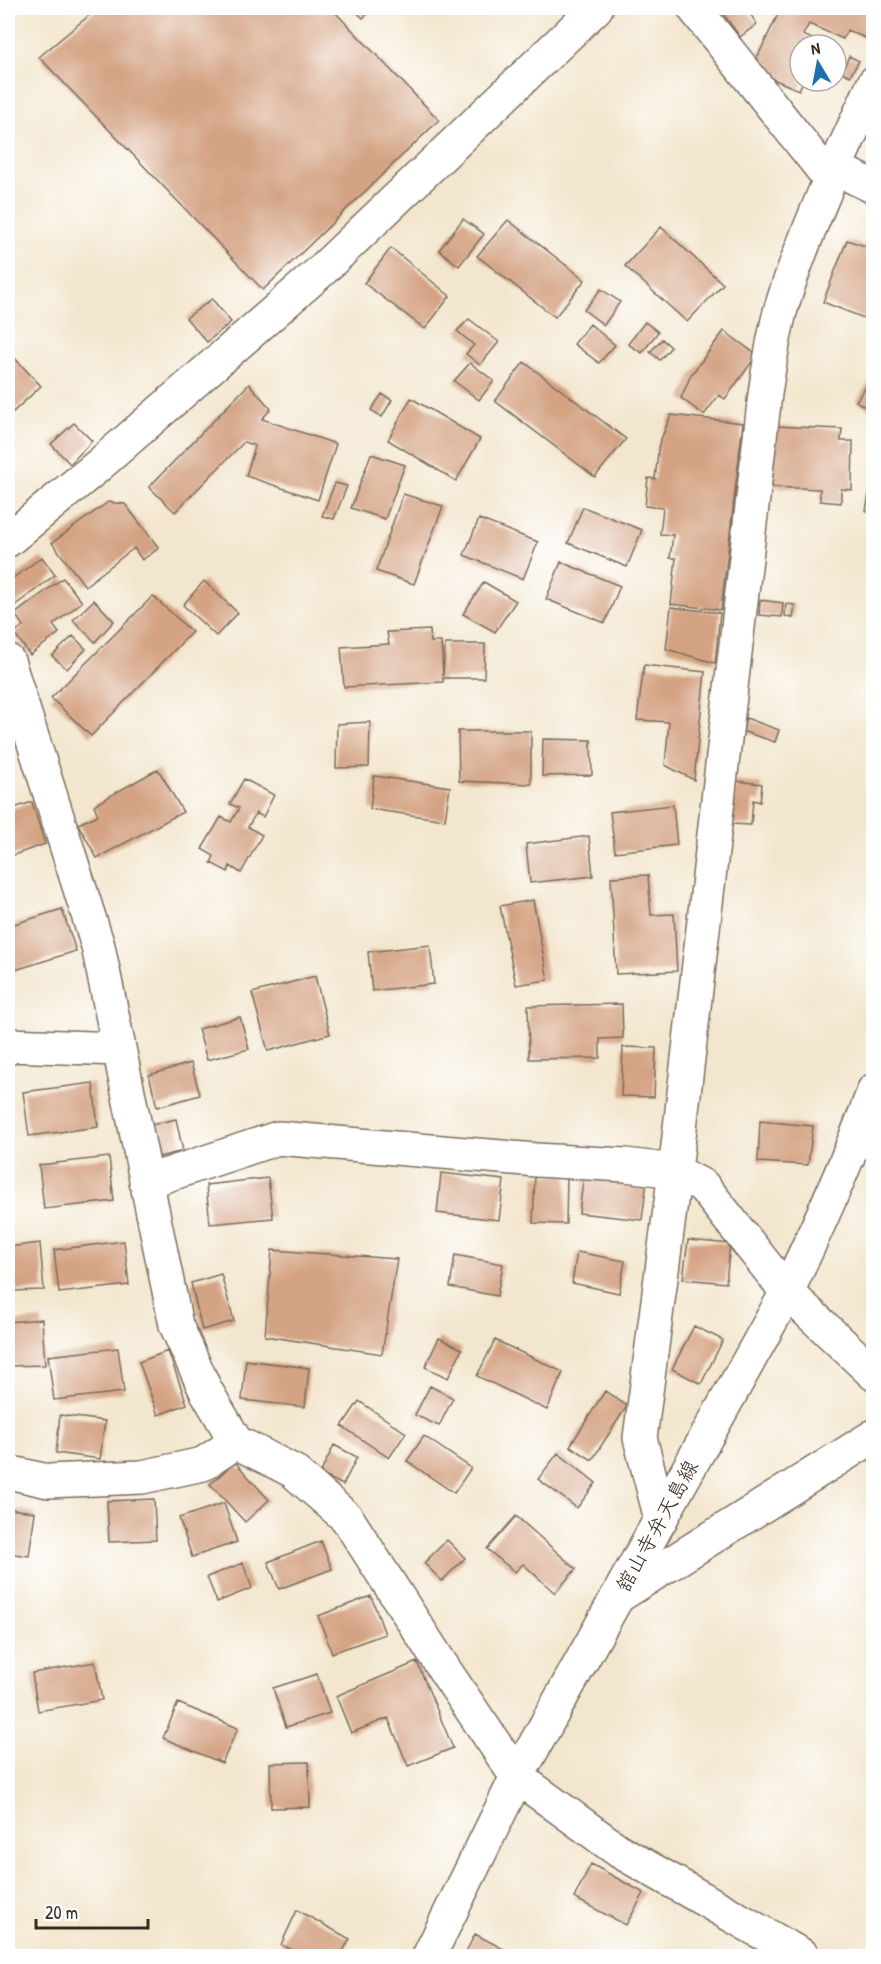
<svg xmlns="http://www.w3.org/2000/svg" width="881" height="1964" viewBox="0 0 881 1964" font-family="'Patrick Hand','Klee One',sans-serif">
<rect width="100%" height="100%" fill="#fff"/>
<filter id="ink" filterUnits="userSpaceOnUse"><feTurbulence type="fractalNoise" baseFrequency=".0167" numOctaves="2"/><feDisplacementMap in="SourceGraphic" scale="12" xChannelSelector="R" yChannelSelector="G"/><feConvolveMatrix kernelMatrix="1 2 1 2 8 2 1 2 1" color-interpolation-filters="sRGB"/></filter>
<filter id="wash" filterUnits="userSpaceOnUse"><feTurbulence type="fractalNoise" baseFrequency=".008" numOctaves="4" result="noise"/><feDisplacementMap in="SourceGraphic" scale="24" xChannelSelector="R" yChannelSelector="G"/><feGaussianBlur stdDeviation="1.35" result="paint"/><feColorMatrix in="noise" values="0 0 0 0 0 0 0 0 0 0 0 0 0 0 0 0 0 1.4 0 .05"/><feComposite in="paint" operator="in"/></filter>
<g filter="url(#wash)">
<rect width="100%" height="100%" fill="#f3e6ce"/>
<g id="blocks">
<!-- building -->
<path fill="#d4a383" d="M 98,8 L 331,8 L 439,120 L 263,290 L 39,57 Z
M 352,8 L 374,8 L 363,18 Z
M 719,8 L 746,8 L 757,24 L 740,37 Z
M 781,8 L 874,8 L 874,20 L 865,38 L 847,30 L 843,39 L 809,24 L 803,35 L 815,40 L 812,45 L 800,45 L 800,81 L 803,81 L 799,90 L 751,70 Z
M 849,56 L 859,61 L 850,76 L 842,72 Z
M 463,219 L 484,234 L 459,266 L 439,250 Z
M 508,220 L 585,280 L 555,317 L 477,256 Z
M 661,227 L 723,284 L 687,322 L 625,266 Z
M 847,240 L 874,249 L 874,322 L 823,302 Z
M 391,248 L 450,296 L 425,329 L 364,283 Z
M 601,289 L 620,302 L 604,325 L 584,310 Z
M 212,299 L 231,322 L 207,342 L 186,318 Z
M 469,319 L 499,342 L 480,365 L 466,354 L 474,345 L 457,331 Z
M 645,322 L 658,332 L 642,353 L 628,344 Z
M 590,324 L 615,345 L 599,363 L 574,344 Z
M 724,331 L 757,355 L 725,399 L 719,395 L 704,415 L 681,398 L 691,375 Z
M 662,339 L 671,347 L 660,360 L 650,352 Z
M 8,351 L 41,386 L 13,412 L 8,405 Z
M 524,362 L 626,439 L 595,477 L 495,401 Z
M 470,363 L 494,381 L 479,400 L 454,381 Z
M 874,375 L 874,413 L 856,401 Z
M 249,384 L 271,409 L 262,419 L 336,444 L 318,500 L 246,476 L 255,446 L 244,442 L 175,512 L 149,487 Z
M 382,394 L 392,400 L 382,417 L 371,410 Z
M 411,398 L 480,439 L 456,481 L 388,440 Z
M 671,415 L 743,423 L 721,610 L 671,604 L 676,558 L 670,558 L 673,535 L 660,534 L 663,508 L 645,506 L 648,478 L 655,479 L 659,444 Z
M 74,423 L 92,441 L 70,464 L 51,444 Z
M 773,426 L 842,429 L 841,441 L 853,441 L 852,490 L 841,489 L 841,503 L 820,501 L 820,489 L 770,487 Z
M 371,454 L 405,465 L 385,519 L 351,508 Z
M 872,476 L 874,476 L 874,513 L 866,511 Z
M 335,483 L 347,486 L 334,519 L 322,516 Z
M 403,494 L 443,506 L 414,584 L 376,571 Z
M 108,502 L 125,504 L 159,548 L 142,560 L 134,548 L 85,586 L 52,543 Z
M 583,507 L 642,530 L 627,567 L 568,543 Z
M 479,519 L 538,542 L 523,579 L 464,555 Z
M 42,557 L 55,575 L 14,606 L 8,598 L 8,582 Z
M 561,562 L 620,586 L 605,623 L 546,599 Z
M 63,578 L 82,602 L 53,625 L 59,633 L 30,655 L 14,633 L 23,626 L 15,614 Z
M 204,581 L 238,613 L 216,636 L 183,605 Z
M 484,582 L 516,601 L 495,632 L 463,614 Z
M 153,596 L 192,632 L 91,736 L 51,698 Z
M 94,600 L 114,621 L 95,642 L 73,620 Z
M 760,600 L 783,603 L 782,617 L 759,615 Z
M 786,604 L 795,605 L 793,618 L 785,616 Z
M 671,607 L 720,613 L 715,663 L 666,649 Z
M 430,630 L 431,642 L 441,642 L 443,676 L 445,644 L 485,644 L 484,678 L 443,678 L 443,682 L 344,687 L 341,647 L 389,644 L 387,632 Z
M 73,636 L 86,649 L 67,669 L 52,656 Z
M 644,665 L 705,672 L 694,780 L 665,765 L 669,722 L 637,720 Z
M 746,718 L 779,730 L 775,742 L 742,731 Z
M 370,722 L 369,767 L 336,768 L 337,724 Z
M 458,731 L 531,731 L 531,784 L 459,781 Z
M 543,739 L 591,740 L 592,775 L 542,776 Z
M 158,769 L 183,812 L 97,858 L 78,824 L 98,815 L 94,805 Z
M 374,776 L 450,787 L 445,820 L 370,809 Z
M 244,779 L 274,795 L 263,817 L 256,813 L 248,827 L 262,835 L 241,873 L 230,866 L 228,872 L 211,863 L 214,856 L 202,849 L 221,817 L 231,822 L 239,808 L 230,804 Z
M 736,781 L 762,784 L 760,802 L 753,800 L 751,825 L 731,824 Z
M 32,802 L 45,844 L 8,857 L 8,810 Z
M 673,805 L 677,845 L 615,852 L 610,812 Z
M 589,836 L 593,876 L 530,883 L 526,844 Z
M 648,875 L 651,915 L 674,914 L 677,971 L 616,974 L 611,877 Z
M 533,900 L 548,980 L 516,985 L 500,906 Z
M 62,909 L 76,951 L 9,972 L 8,966 L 8,926 Z
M 430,945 L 434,984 L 372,991 L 368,952 Z
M 315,976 L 330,1034 L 268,1051 L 252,993 Z
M 622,1004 L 623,1038 L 600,1039 L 600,1058 L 529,1059 L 528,1006 Z
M 240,1017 L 249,1049 L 207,1060 L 198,1029 Z
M 623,1047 L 656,1048 L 654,1097 L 621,1096 Z
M 191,1063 L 200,1095 L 157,1107 L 149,1075 Z
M 93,1083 L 98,1127 L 29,1136 L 23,1092 Z
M 176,1119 L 183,1151 L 159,1157 L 151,1125 Z
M 760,1121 L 813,1126 L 808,1165 L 758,1162 Z
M 109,1157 L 114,1201 L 44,1209 L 39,1165 Z
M 441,1173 L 504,1180 L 499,1220 L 437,1213 Z
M 584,1173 L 647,1180 L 642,1220 L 579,1213 Z
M 535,1175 L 567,1175 L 566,1224 L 533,1223 Z
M 268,1178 L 273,1218 L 210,1224 L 206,1185 Z
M 688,1240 L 730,1244 L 726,1283 L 683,1279 Z
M 124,1241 L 129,1285 L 59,1293 L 54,1250 Z
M 40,1243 L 44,1290 L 8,1291 L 8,1247 Z
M 272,1250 L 397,1259 L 382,1354 L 265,1336 Z
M 577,1252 L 625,1261 L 619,1293 L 572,1283 Z
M 455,1255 L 503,1264 L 497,1296 L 450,1287 Z
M 221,1274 L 234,1321 L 202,1330 L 191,1283 Z
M 42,1319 L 45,1365 L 8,1366 L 8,1322 Z
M 694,1326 L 723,1340 L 701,1384 L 672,1369 Z
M 439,1338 L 462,1349 L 448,1378 L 425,1367 Z
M 495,1340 L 563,1372 L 547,1410 L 477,1376 Z
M 118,1348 L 124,1392 L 54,1400 L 48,1356 Z
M 168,1351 L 187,1404 L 158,1415 L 139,1362 Z
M 246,1360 L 309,1368 L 305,1407 L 242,1400 Z
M 430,1386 L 453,1398 L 439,1426 L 415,1415 Z
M 605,1391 L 627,1406 L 592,1460 L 570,1446 Z
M 359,1401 L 406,1433 L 389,1458 L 342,1426 Z
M 60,1415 L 105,1421 L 100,1459 L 56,1453 Z
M 424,1436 L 471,1468 L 454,1493 L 407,1461 Z
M 334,1445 L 357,1457 L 343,1485 L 320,1474 Z
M 558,1453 L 596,1483 L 577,1508 L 538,1479 Z
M 235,1462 L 269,1500 L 245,1522 L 210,1484 Z
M 154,1499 L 156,1540 L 109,1542 L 107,1501 Z
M 224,1503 L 237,1542 L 192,1557 L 179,1518 Z
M 8,1509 L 35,1512 L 29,1556 L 8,1553 Z
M 516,1516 L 576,1569 L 555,1593 L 523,1564 L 515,1572 L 487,1549 Z
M 447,1540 L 465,1558 L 442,1581 L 424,1563 Z
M 321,1541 L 332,1569 L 279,1589 L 268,1562 Z
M 243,1563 L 252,1588 L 217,1602 L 207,1577 Z
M 371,1596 L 385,1634 L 332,1653 L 318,1616 Z
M 95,1662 L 102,1700 L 38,1711 L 32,1673 Z
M 417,1662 L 453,1748 L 408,1766 L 388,1718 L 351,1733 L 336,1696 Z
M 317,1674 L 330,1713 L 286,1727 L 273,1688 Z
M 178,1703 L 238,1728 L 222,1763 L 163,1738 Z
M 309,1762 L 310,1807 L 271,1808 L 270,1763 Z
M 591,1864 L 644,1893 L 626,1925 L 574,1898 Z
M 297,1910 L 350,1939 L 340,1956 L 304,1956 L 281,1945 Z
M 475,1934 L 517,1956 L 464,1956 Z"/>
</g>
</g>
<g filter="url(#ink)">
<use href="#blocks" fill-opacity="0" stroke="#7b6c5c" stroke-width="1.5"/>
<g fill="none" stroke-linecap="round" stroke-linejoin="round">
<defs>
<path id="minor" d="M 835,168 L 874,187
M 830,179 L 874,83
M 8,661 L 98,946 L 176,1325 L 205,1389 L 236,1442 L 293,1471 L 347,1518 L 446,1672 L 517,1777
M 8,1048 L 9,1045 L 119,1049
M 146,1182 L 278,1138 L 536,1160 L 625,1165 L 675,1171 L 703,1186 L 787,1292 L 874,1374
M 8,1472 L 48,1481 L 142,1477 L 203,1464 L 236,1442
M 661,1519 L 640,1438 L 675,1171 L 765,394 C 769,366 773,339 780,312 C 793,267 812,223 830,179 L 694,8
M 617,1597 L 874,1436"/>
<path id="tertiary" d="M 8,540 L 99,465 L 321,271 L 596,8
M 517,1777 L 619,1851 L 803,1956"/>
<path id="secondary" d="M 429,1956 L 517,1777 L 787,1292 C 819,1225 849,1159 874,1090"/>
</defs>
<!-- minor casing -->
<use href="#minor" stroke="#7b6c5c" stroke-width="36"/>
<!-- tertiary casing -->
<use href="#tertiary" stroke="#7b6c5c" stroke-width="36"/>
<!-- secondary casing -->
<use href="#secondary" stroke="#7b6c5c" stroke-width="36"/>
<!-- minor -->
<use href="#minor" stroke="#fff" stroke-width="33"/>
<!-- tertiary -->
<use href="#tertiary" stroke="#fff" stroke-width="33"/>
<!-- secondary -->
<use href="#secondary" stroke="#fff" stroke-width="33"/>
</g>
</g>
<g text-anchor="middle" stroke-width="5" stroke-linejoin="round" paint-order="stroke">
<!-- street labels -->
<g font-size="21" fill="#3b2a1e" stroke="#fff">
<text transform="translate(657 1526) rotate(-61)" y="7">舘山寺弁天島線</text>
</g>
</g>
<!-- margin -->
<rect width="881" height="1964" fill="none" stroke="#fff" stroke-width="30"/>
<!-- north arrow -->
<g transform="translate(818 63) rotate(350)"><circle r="28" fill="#ffffff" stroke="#b1aaa5" stroke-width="1.5"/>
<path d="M0-4.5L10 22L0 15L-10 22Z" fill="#1f6fb2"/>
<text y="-9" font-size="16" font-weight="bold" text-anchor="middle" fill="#3b2a1e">N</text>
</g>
<!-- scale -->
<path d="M36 1919v9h112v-9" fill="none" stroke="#3b2a1e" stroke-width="3"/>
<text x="45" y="1919" font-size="18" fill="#3b2a1e" stroke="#ffffff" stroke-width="4.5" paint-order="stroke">20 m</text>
</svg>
